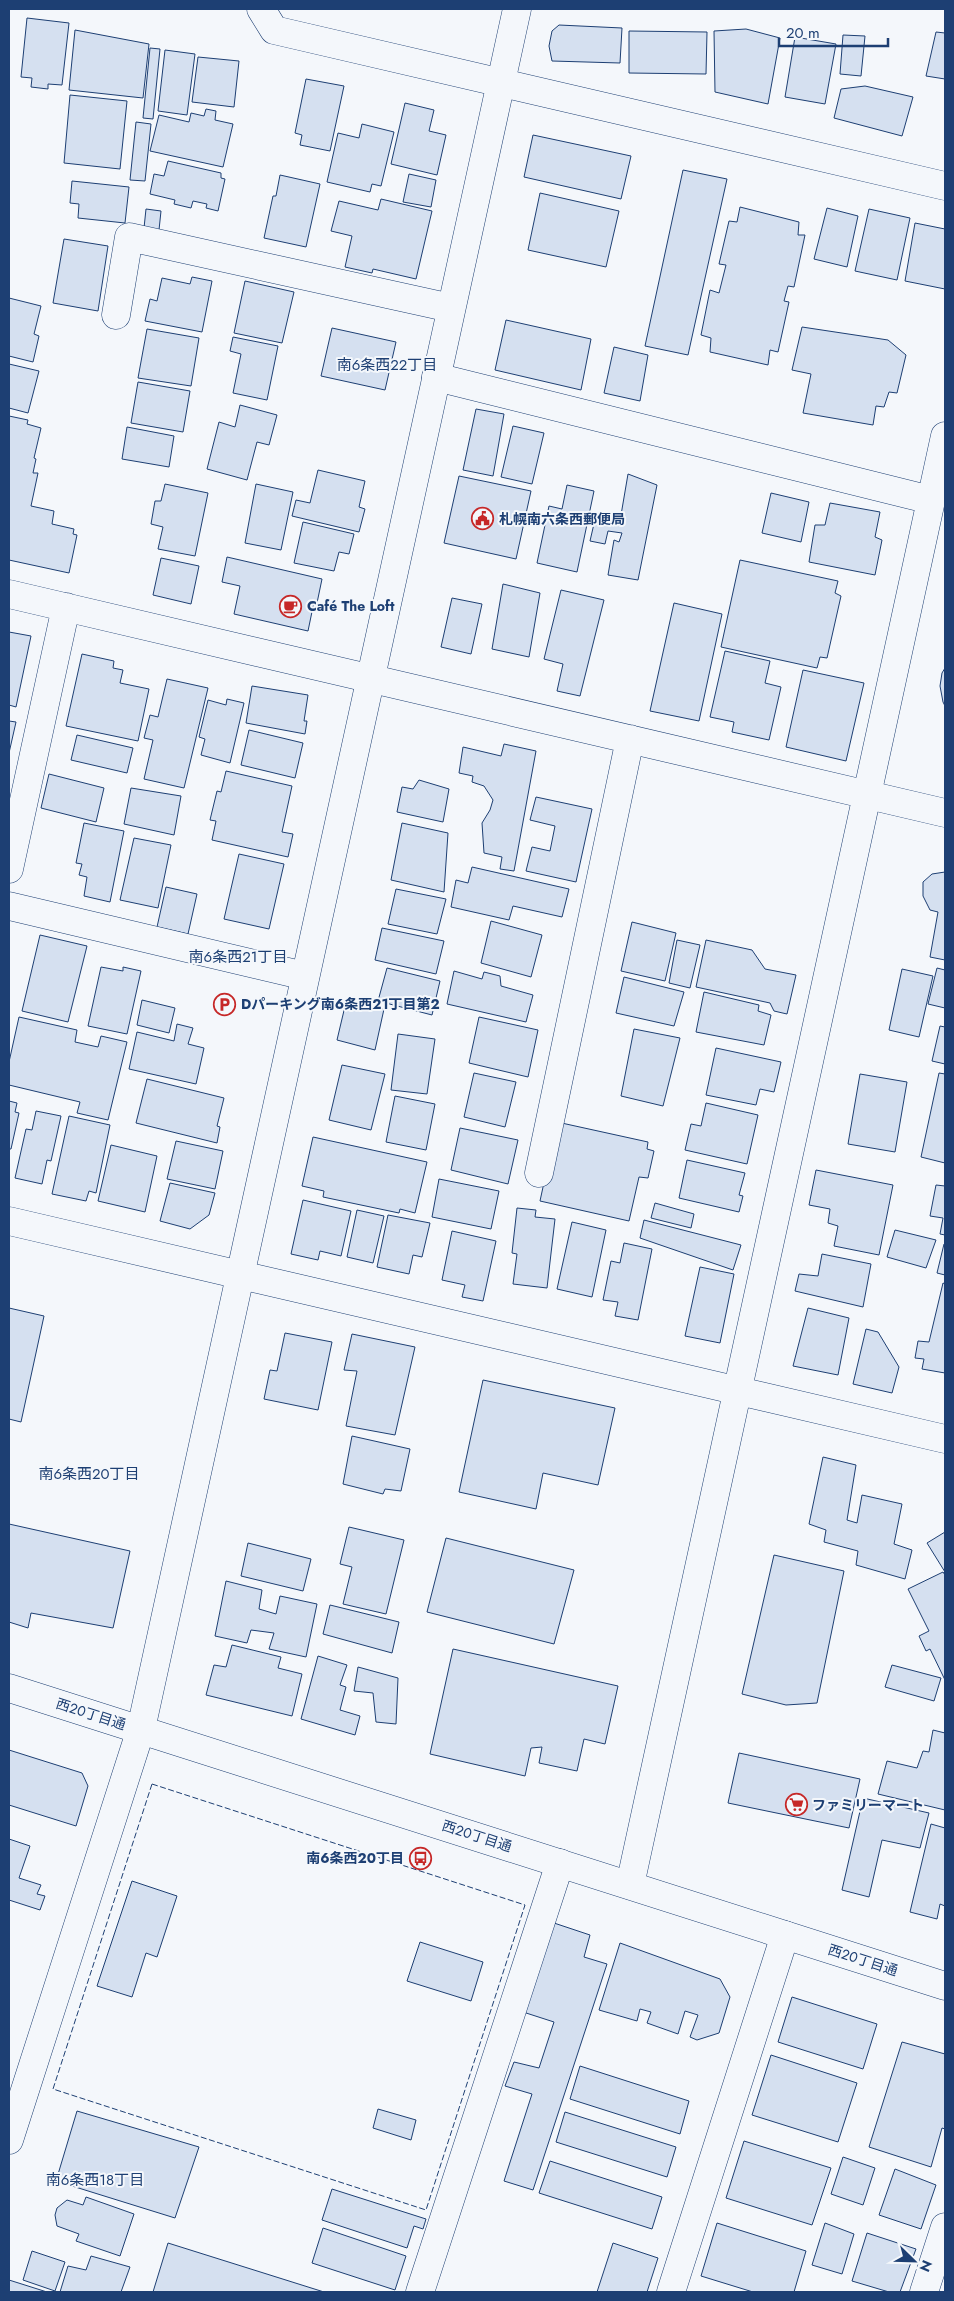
<svg xmlns="http://www.w3.org/2000/svg" width="954" height="2301" viewBox="0 0 954 2301" font-family="Jost,'Noto Sans JP',sans-serif">
<rect width="100%" height="100%" fill="#f4f7fb"/>
<!-- building -->
<path fill="#d5e0f0" stroke="#1d3f73" d="M 27,18 L 69,23 L 62,85 L 48,84 L 48,89 L 31,87 L 32,78 L 21,77 Z
M 559,25 L 622,28 L 620,63 L 552,61 L 549,46 L 552,31 Z
M 746,29 L 780,38 L 768,104 L 715,92 L 714,31 Z
M 75,30 L 149,44 L 143,98 L 69,90 Z
M 629,31 L 707,32 L 706,74 L 629,73 Z
M 936,32 L 945,33 L 945,79 L 926,76 Z
M 843,35 L 865,36 L 861,76 L 840,74 Z
M 795,37 L 836,44 L 825,104 L 785,97 Z
M 150,48 L 160,49 L 153,119 L 143,118 Z
M 165,50 L 195,54 L 187,115 L 158,111 Z
M 198,57 L 239,61 L 234,107 L 192,102 Z
M 306,79 L 344,86 L 330,151 L 300,145 L 302,135 L 295,133 Z
M 865,86 L 913,97 L 902,136 L 834,118 L 841,89 Z
M 70,95 L 127,101 L 120,169 L 64,163 Z
M 405,103 L 434,110 L 429,131 L 446,135 L 437,175 L 391,164 Z
M 206,109 L 216,111 L 215,120 L 233,124 L 223,167 L 150,151 L 159,115 L 189,122 L 191,113 L 204,116 Z
M 136,122 L 151,124 L 145,181 L 130,180 Z
M 362,124 L 394,132 L 381,186 L 372,184 L 370,192 L 327,182 L 338,133 L 359,138 Z
M 533,135 L 631,156 L 621,199 L 524,177 Z
M 168,161 L 221,173 L 221,178 L 225,179 L 218,211 L 206,208 L 207,204 L 193,201 L 191,208 L 174,204 L 175,200 L 150,194 L 154,174 L 164,176 Z
M 683,170 L 727,179 L 688,355 L 645,346 Z
M 409,174 L 436,180 L 431,207 L 403,202 Z
M 280,175 L 320,184 L 306,247 L 264,238 L 273,196 L 276,196 Z
M 72,181 L 129,187 L 125,223 L 78,218 L 79,204 L 70,203 Z
M 540,193 L 619,211 L 606,267 L 528,250 Z
M 381,199 L 432,211 L 416,279 L 373,269 L 372,273 L 345,267 L 352,236 L 331,231 L 339,201 L 378,210 Z
M 740,207 L 799,222 L 798,235 L 805,235 L 794,287 L 788,286 L 784,301 L 789,302 L 778,352 L 770,350 L 768,365 L 710,352 L 711,338 L 701,335 L 710,290 L 719,293 L 726,265 L 719,264 L 729,221 L 737,222 Z
M 827,208 L 858,216 L 847,267 L 814,259 Z
M 146,209 L 161,211 L 159,230 L 144,228 Z
M 869,209 L 910,218 L 897,280 L 855,271 Z
M 915,223 L 945,229 L 945,289 L 905,281 Z
M 64,239 L 108,246 L 98,311 L 53,303 Z
M 192,277 L 212,281 L 202,332 L 145,321 L 150,299 L 157,301 L 162,278 L 190,284 Z
M 245,281 L 294,292 L 282,343 L 234,333 Z
M 9,298 L 41,306 L 34,334 L 39,336 L 33,362 L 9,356 Z
M 506,320 L 591,339 L 581,390 L 495,370 Z
M 802,327 L 888,340 L 906,355 L 897,393 L 889,392 L 884,407 L 876,406 L 873,425 L 803,413 L 811,374 L 792,370 Z
M 332,328 L 396,342 L 385,390 L 321,376 Z
M 147,329 L 199,338 L 191,386 L 138,378 Z
M 233,337 L 278,346 L 267,400 L 233,393 L 241,354 L 230,351 Z
M 614,347 L 648,355 L 640,401 L 604,393 Z
M 9,364 L 39,371 L 28,413 L 9,408 Z
M 138,382 L 190,391 L 183,432 L 131,423 Z
M 240,405 L 277,415 L 269,445 L 257,442 L 247,480 L 207,469 L 219,422 L 235,427 Z
M 476,409 L 504,414 L 493,476 L 463,470 Z
M 9,416 L 28,420 L 27,424 L 41,428 L 34,458 L 36,459 L 33,473 L 38,473 L 31,506 L 54,511 L 52,524 L 74,529 L 73,534 L 77,535 L 69,573 L 9,560 Z
M 513,426 L 544,433 L 532,484 L 501,477 Z
M 127,427 L 174,436 L 169,467 L 122,459 Z
M 318,470 L 365,481 L 359,507 L 365,509 L 359,532 L 292,516 L 296,500 L 310,503 Z
M 628,474 L 657,485 L 638,580 L 608,575 L 614,540 L 619,542 L 622,533 L 608,531 L 605,544 L 590,541 L 596,515 L 620,521 Z
M 459,476 L 531,491 L 516,559 L 444,543 Z
M 165,484 L 208,493 L 195,556 L 158,549 L 163,527 L 151,524 L 155,501 L 161,501 Z
M 256,484 L 293,492 L 281,550 L 245,543 Z
M 567,485 L 594,491 L 577,572 L 537,563 L 549,506 L 562,509 Z
M 771,493 L 809,502 L 801,542 L 762,533 Z
M 830,503 L 880,512 L 875,537 L 882,540 L 875,575 L 809,562 L 815,525 L 825,525 Z
M 303,522 L 354,534 L 349,554 L 339,552 L 334,571 L 294,563 Z
M 227,557 L 322,579 L 317,603 L 314,602 L 308,631 L 234,614 L 240,586 L 222,582 Z
M 161,558 L 199,566 L 191,604 L 153,595 Z
M 740,560 L 838,581 L 835,593 L 841,596 L 827,658 L 820,657 L 817,668 L 721,647 Z
M 503,584 L 540,593 L 529,657 L 492,649 Z
M 561,590 L 604,600 L 580,696 L 557,691 L 563,664 L 544,659 Z
M 452,598 L 482,604 L 471,654 L 441,647 Z
M 674,603 L 722,614 L 699,721 L 650,711 Z
M 9,632 L 31,636 L 16,707 L 9,705 Z
M 725,651 L 770,661 L 765,683 L 781,687 L 769,740 L 732,732 L 734,722 L 710,717 Z
M 82,654 L 114,661 L 113,668 L 123,670 L 120,683 L 149,689 L 138,741 L 66,726 Z
M 945,668 L 945,706 L 943,702 L 940,686 L 942,673 Z
M 803,670 L 864,683 L 846,761 L 786,747 Z
M 167,679 L 208,688 L 184,788 L 144,779 L 153,740 L 144,738 L 150,715 L 158,717 Z
M 252,686 L 308,695 L 304,721 L 307,721 L 305,734 L 246,723 Z
M 227,699 L 244,703 L 230,763 L 201,755 L 205,739 L 199,737 L 208,700 L 226,705 Z
M 9,721 L 16,722 L 9,753 Z
M 249,730 L 303,743 L 295,778 L 241,765 Z
M 77,735 L 133,748 L 127,773 L 71,760 Z
M 504,744 L 536,751 L 514,871 L 500,869 L 502,857 L 484,853 L 482,823 L 490,810 L 493,800 L 484,786 L 472,782 L 473,776 L 459,773 L 463,747 L 501,756 Z
M 226,771 L 292,786 L 282,832 L 293,834 L 288,857 L 212,840 L 216,821 L 210,820 L 217,791 L 221,792 Z
M 49,774 L 104,788 L 96,822 L 41,808 Z
M 419,780 L 449,789 L 443,822 L 397,812 L 402,787 L 413,789 Z
M 131,788 L 181,796 L 174,835 L 124,824 Z
M 536,797 L 592,809 L 576,882 L 526,871 L 532,847 L 550,851 L 555,826 L 530,820 Z
M 84,823 L 124,831 L 110,902 L 84,896 L 87,877 L 79,875 L 82,864 L 76,863 Z
M 402,823 L 448,833 L 444,892 L 391,880 Z
M 134,838 L 171,845 L 158,908 L 120,900 Z
M 239,854 L 284,864 L 269,929 L 224,919 Z
M 472,867 L 569,889 L 562,917 L 513,906 L 509,920 L 451,907 L 456,880 L 468,883 Z
M 945,872 L 945,960 L 930,957 L 938,912 L 930,910 L 923,896 L 923,882 L 932,874 Z
M 166,887 L 197,894 L 188,934 L 157,927 Z
M 396,889 L 446,899 L 437,934 L 388,924 Z
M 491,921 L 542,935 L 531,977 L 481,963 Z
M 632,922 L 676,933 L 665,981 L 621,971 Z
M 382,928 L 444,941 L 436,974 L 375,960 Z
M 40,935 L 87,946 L 68,1022 L 22,1011 Z
M 677,940 L 700,945 L 690,988 L 669,983 Z
M 706,940 L 752,950 L 765,969 L 796,975 L 787,1014 L 774,1011 L 770,1003 L 696,987 Z
M 101,967 L 123,971 L 123,967 L 141,971 L 127,1034 L 88,1026 Z
M 387,968 L 440,981 L 432,1015 L 378,1001 Z
M 937,968 L 945,970 L 945,1008 L 928,1004 Z
M 902,969 L 933,976 L 919,1037 L 889,1030 Z
M 454,971 L 482,979 L 484,972 L 500,976 L 501,986 L 533,995 L 526,1022 L 447,1004 Z
M 624,977 L 684,992 L 674,1026 L 616,1013 Z
M 704,992 L 759,1005 L 758,1011 L 771,1015 L 764,1045 L 696,1032 Z
M 142,1000 L 175,1008 L 169,1033 L 137,1025 Z
M 346,1002 L 384,1009 L 375,1050 L 337,1040 Z
M 19,1017 L 77,1030 L 75,1042 L 98,1047 L 101,1036 L 127,1042 L 108,1120 L 77,1113 L 80,1102 L 9,1085 L 9,1062 Z
M 479,1017 L 538,1030 L 528,1077 L 469,1063 Z
M 177,1024 L 193,1028 L 188,1044 L 204,1048 L 196,1084 L 129,1069 L 137,1032 L 174,1041 Z
M 940,1026 L 945,1027 L 945,1064 L 932,1061 Z
M 634,1029 L 680,1038 L 663,1106 L 621,1096 Z
M 398,1034 L 435,1039 L 427,1094 L 391,1090 Z
M 716,1048 L 781,1062 L 774,1092 L 760,1089 L 756,1105 L 706,1095 Z
M 342,1065 L 385,1074 L 371,1130 L 329,1120 Z
M 474,1073 L 516,1082 L 505,1127 L 464,1117 Z
M 939,1073 L 945,1074 L 945,1163 L 921,1157 Z
M 860,1074 L 907,1082 L 895,1152 L 848,1144 Z
M 147,1079 L 224,1098 L 217,1126 L 220,1127 L 217,1143 L 136,1123 Z
M 395,1096 L 435,1104 L 426,1150 L 386,1142 Z
M 9,1101 L 17,1103 L 15,1112 L 19,1113 L 11,1149 L 9,1149 Z
M 706,1103 L 758,1115 L 747,1164 L 685,1150 L 691,1124 L 701,1126 Z
M 36,1111 L 61,1116 L 51,1161 L 47,1160 L 42,1184 L 15,1178 L 26,1129 L 32,1130 Z
M 69,1116 L 110,1125 L 96,1193 L 89,1191 L 86,1201 L 52,1194 Z
M 557,1122 L 648,1142 L 647,1149 L 654,1151 L 648,1178 L 639,1177 L 629,1221 L 540,1201 Z
M 460,1128 L 518,1140 L 508,1184 L 451,1170 Z
M 313,1137 L 427,1162 L 415,1213 L 400,1209 L 399,1213 L 323,1197 L 324,1191 L 302,1186 Z
M 176,1141 L 223,1151 L 215,1189 L 167,1179 Z
M 111,1145 L 157,1156 L 145,1212 L 98,1201 Z
M 687,1160 L 745,1173 L 739,1195 L 743,1196 L 739,1212 L 679,1198 Z
M 816,1170 L 893,1185 L 879,1255 L 834,1246 L 838,1226 L 828,1223 L 830,1209 L 809,1205 Z
M 439,1179 L 499,1191 L 491,1229 L 432,1217 Z
M 170,1183 L 215,1193 L 209,1215 L 190,1229 L 160,1221 Z
M 945,1183 L 945,1235 L 940,1234 L 943,1218 L 930,1216 L 936,1185 L 945,1186 Z
M 303,1200 L 351,1211 L 341,1256 L 320,1251 L 318,1260 L 291,1254 Z
M 655,1203 L 694,1214 L 691,1228 L 651,1218 Z
M 517,1208 L 536,1210 L 535,1217 L 555,1219 L 547,1288 L 513,1284 L 517,1254 L 512,1253 Z
M 357,1210 L 384,1216 L 373,1263 L 347,1257 Z
M 388,1215 L 430,1223 L 422,1257 L 413,1255 L 409,1274 L 377,1267 Z
M 644,1220 L 741,1245 L 733,1270 L 640,1238 Z
M 572,1222 L 606,1230 L 592,1297 L 557,1289 Z
M 895,1230 L 936,1240 L 926,1268 L 887,1257 Z
M 452,1231 L 496,1241 L 483,1301 L 462,1297 L 465,1285 L 442,1280 Z
M 624,1243 L 652,1249 L 638,1320 L 615,1316 L 618,1302 L 603,1300 L 611,1261 L 620,1263 Z
M 944,1244 L 945,1244 L 945,1275 L 937,1273 Z
M 822,1254 L 871,1264 L 863,1307 L 795,1291 L 799,1274 L 818,1276 Z
M 700,1267 L 734,1274 L 720,1343 L 685,1336 Z
M 943,1283 L 945,1284 L 945,1373 L 922,1369 L 924,1359 L 915,1358 L 918,1341 L 929,1342 Z
M 9,1308 L 44,1316 L 21,1422 L 9,1419 Z
M 808,1308 L 849,1318 L 838,1375 L 793,1366 Z
M 866,1329 L 878,1332 L 899,1367 L 892,1393 L 853,1384 Z
M 285,1333 L 332,1342 L 318,1410 L 264,1399 L 270,1370 L 277,1371 Z
M 352,1334 L 415,1347 L 395,1435 L 346,1426 L 357,1371 L 344,1370 Z
M 483,1380 L 615,1408 L 598,1485 L 543,1473 L 536,1509 L 459,1492 Z
M 352,1436 L 410,1449 L 401,1491 L 385,1489 L 383,1494 L 343,1484 Z
M 823,1457 L 856,1465 L 847,1520 L 857,1523 L 862,1495 L 902,1504 L 894,1544 L 912,1550 L 905,1579 L 856,1565 L 858,1551 L 824,1542 L 826,1530 L 809,1524 Z
M 9,1524 L 130,1551 L 113,1628 L 31,1613 L 28,1628 L 9,1622 Z
M 349,1527 L 404,1540 L 386,1614 L 343,1604 L 352,1567 L 340,1564 Z
M 945,1532 L 945,1572 L 927,1543 Z
M 446,1538 L 574,1570 L 554,1644 L 427,1612 Z
M 248,1543 L 311,1559 L 303,1591 L 241,1576 Z
M 774,1555 L 844,1571 L 817,1703 L 786,1705 L 742,1694 Z
M 943,1572 L 945,1575 L 945,1680 L 930,1649 L 926,1651 L 919,1636 L 929,1631 L 908,1589 Z
M 226,1581 L 262,1590 L 259,1609 L 276,1614 L 280,1596 L 317,1604 L 306,1657 L 269,1649 L 274,1633 L 251,1630 L 247,1643 L 215,1636 Z
M 330,1605 L 399,1622 L 392,1653 L 323,1634 Z
M 232,1645 L 281,1657 L 278,1668 L 302,1674 L 292,1716 L 206,1695 L 214,1665 L 226,1667 Z
M 453,1649 L 618,1686 L 605,1744 L 584,1739 L 577,1771 L 539,1763 L 542,1747 L 531,1748 L 525,1776 L 430,1754 Z
M 318,1656 L 347,1665 L 340,1685 L 346,1687 L 340,1710 L 360,1716 L 355,1735 L 301,1719 Z
M 892,1665 L 941,1678 L 934,1701 L 885,1687 Z
M 358,1667 L 398,1678 L 396,1724 L 376,1722 L 373,1693 L 354,1691 Z
M 933,1730 L 945,1733 L 945,1810 L 878,1794 L 887,1761 L 917,1768 L 923,1751 L 929,1752 Z
M 9,1750 L 82,1773 L 88,1786 L 76,1826 L 9,1805 Z
M 739,1753 L 860,1779 L 849,1828 L 728,1803 Z
M 863,1798 L 929,1813 L 920,1848 L 882,1840 L 869,1897 L 842,1890 Z
M 931,1824 L 945,1828 L 945,1906 L 940,1904 L 937,1919 L 910,1912 Z
M 9,1839 L 30,1846 L 19,1878 L 41,1885 L 37,1894 L 45,1896 L 40,1910 L 9,1900 Z
M 132,1881 L 177,1896 L 157,1957 L 146,1953 L 132,1997 L 97,1986 Z
M 554,1923 L 590,1935 L 584,1957 L 607,1964 L 533,2190 L 504,2181 L 532,2094 L 505,2086 L 514,2062 L 539,2068 L 554,2022 L 523,2012 Z
M 420,1942 L 483,1962 L 471,2001 L 407,1981 Z
M 620,1943 L 720,1979 L 730,1997 L 719,2033 L 697,2040 L 690,2037 L 698,2015 L 685,2011 L 678,2034 L 647,2023 L 651,2012 L 640,2009 L 637,2021 L 599,2010 Z
M 792,1997 L 877,2024 L 863,2069 L 778,2042 Z
M 902,2042 L 945,2054 L 945,2129 L 942,2128 L 931,2167 L 869,2147 Z
M 771,2055 L 857,2083 L 838,2142 L 752,2115 Z
M 580,2066 L 689,2101 L 680,2134 L 570,2099 Z
M 378,2109 L 416,2120 L 411,2140 L 373,2128 Z
M 77,2111 L 199,2147 L 175,2218 L 56,2181 Z
M 565,2112 L 676,2147 L 667,2177 L 556,2142 Z
M 744,2141 L 831,2168 L 812,2225 L 726,2198 Z
M 843,2157 L 875,2168 L 863,2205 L 831,2194 Z
M 550,2161 L 662,2197 L 652,2229 L 539,2193 Z
M 895,2169 L 936,2185 L 921,2229 L 879,2215 Z
M 332,2189 L 426,2219 L 423,2229 L 414,2226 L 407,2248 L 322,2220 Z
M 86,2197 L 134,2214 L 120,2256 L 76,2241 L 79,2234 L 57,2226 L 55,2215 L 57,2208 L 67,2200 L 83,2205 Z
M 717,2223 L 806,2251 L 794,2292 L 753,2292 L 701,2276 Z
M 825,2223 L 854,2234 L 842,2274 L 812,2265 Z
M 323,2228 L 406,2256 L 395,2290 L 312,2263 Z
M 867,2233 L 916,2249 L 900,2292 L 889,2292 L 852,2281 Z
M 168,2243 L 324,2292 L 153,2292 Z
M 613,2243 L 658,2258 L 647,2292 L 597,2292 Z
M 32,2251 L 65,2262 L 55,2291 L 23,2280 Z
M 91,2256 L 130,2267 L 121,2292 L 60,2292 L 68,2266 L 86,2270 Z
M 9,2280 L 47,2292 L 9,2292 Z"/>
<g fill="none" stroke-linecap="round" stroke-linejoin="round">
<defs>
<path id="minor" d="M 261,9 L 274,30 L 945,186
M 116,315 L 129,237 L 451,308
M 436,377 L 931,500
M 9,594 L 945,813
M 9,869 L 66,607
M 9,906 L 305,976
M 539,1173 L 630,739
M 9,1221 L 945,1439
M 630,1885 L 945,436
M 420,2292 L 560,1863
M 671,2292 L 785,1935
M 924,2292 L 945,2227"/>
<path id="tertiary" d="M 9,1688 L 945,1986
M 9,2140 L 141,1729 L 517,9"/>
</defs>
<!-- minor casing -->
<use href="#minor" stroke="#1d3f73" stroke-width="29"/>
<!-- tertiary casing -->
<use href="#tertiary" stroke="#1d3f73" stroke-width="29"/>
<!-- minor -->
<use href="#minor" stroke="#f4f7fb" stroke-width="28"/>
<!-- tertiary -->
<use href="#tertiary" stroke="#f4f7fb" stroke-width="28"/>
<!-- fence -->
<path stroke="#1d3f73" stroke-width="1" stroke-dasharray="6 2.5" stroke-linecap="butt" d="M 152,1784 L 525,1905 L 426,2210 L 53,2089 Z"/>
</g>
<!-- icons -->
<defs>
<symbol id="civic-ring" viewBox="-11 -11 22 22"><circle r="9.5" fill="#f4f7fb" stroke="#c62828" stroke-width="1.5"/><path d="M-.6-6.5H3V-4.5H.6V-3L4-1V1h2V6H-6V1h2V-1L-.6-3ZM-1.2 2.5V6h2.4V2.5Z" fill="#c62828"/></symbol>
<symbol id="cafe-ring" viewBox="-11 -11 22 22"><circle r="9.5" fill="#f4f7fb" stroke="#c62828" stroke-width="1.5"/><path d="M-5.5-4.5H6V0H3Q3 3.5 0 3.5H-2.5Q-5.5 3.5-5.5 0ZM3-3.2v2h1.7v-2ZM-6 4.5H4V6H-6Z" fill="#c62828"/></symbol>
<symbol id="parking-ring" viewBox="-11 -11 22 22"><circle r="9.5" fill="#f4f7fb" stroke="#c62828" stroke-width="1.5"/><path d="M-3.5-5.5H1a3.5 3.5 0 0 1 0 7H-1V5.5H-3.5ZM-1-3.4V-.6H.8a1.4 1.4 0 0 0 0-2.8Z" fill="#c62828"/></symbol>
<symbol id="supermarket-ring" viewBox="-11 -11 22 22"><circle r="9.5" fill="#f4f7fb" stroke="#c62828" stroke-width="1.5"/><path d="M-6-5.5h2.5l.6 2H6L4.5 2H-2.5L-4.4-4H-6ZM-1.5 3.2a1.3 1.3 0 1 0 .1 0ZM3 3.2a1.3 1.3 0 1 0 .1 0Z" fill="#c62828"/></symbol>
<symbol id="bus-ring" viewBox="-11 -11 22 22"><circle r="9.5" fill="#f4f7fb" stroke="#c62828" stroke-width="1.5"/><path d="M-5-6H5V4H4V6H2V4H-2V6H-4V4H-5ZM-3.5-4V0h7V-4ZM-3.5 1.2v1.5H-2V1.2ZM2 1.2v1.5H3.5V1.2Z" fill="#c62828"/></symbol>
</defs>
<g fill-rule="evenodd">
<use href="#civic-ring" x="470" y="506" width="25" height="25"/>
<use href="#cafe-ring" x="278" y="594" width="25" height="25"/>
<use href="#parking-ring" x="212" y="992" width="25" height="25"/>
<use href="#supermarket-ring" x="784" y="1792" width="25" height="25"/>
<use href="#bus-ring" x="408" y="1846" width="25" height="25"/>
</g>
<g text-anchor="middle" stroke-width="4" stroke-linejoin="round" paint-order="stroke">
<!-- poi labels -->
<g font-size="14" font-weight="bold" fill="#1d3f73" stroke="#f4f7fb" text-anchor="start">
<text x="499" y="524">札幌南六条西郵便局</text>
<text x="307" y="611">Café The Loft</text>
<text x="241" y="1009">Dパーキング南6条西21丁目第2</text>
<text x="812" y="1810">ファミリーマート</text>
<text x="404" y="1863" text-anchor="end">南6条西20丁目</text>
</g>
<!-- street labels -->
<g font-size="14" fill="#1d3f73" stroke="#f4f7fb">
<text transform="translate(91 1714) rotate(18)" y="5">西20丁目通</text>
<text transform="translate(477 1836) rotate(18)" y="5">西20丁目通</text>
<text transform="translate(863 1960) rotate(18)" y="5">西20丁目通</text>
</g>
<!-- neighbourhood labels -->
<g font-size="15" fill="#1d3f73" stroke="#f4f7fb">
<text x="387" y="370">南6条西22丁目</text>
<text x="238" y="962">南6条西21丁目</text>
<text x="89" y="1479">南6条西20丁目</text>
<text x="95" y="2185">南6条西18丁目</text>
</g>
</g>
<!-- border -->
<rect width="954" height="2301" fill="none" stroke="#1d3f73" stroke-width="20"/>
<!-- north arrow -->
<g transform="translate(914 2261) rotate(113)" stroke="#f4f7fb" stroke-width="4" paint-order="stroke">
<path d="M0-4L9 19L0 12L-9 19Z" fill="#1d3f73"/>
<text y="-8" font-size="14" font-weight="bold" text-anchor="middle" fill="#1d3f73">N</text>
</g>
<!-- scale -->
<path d="M779 38v8h109v-8" fill="none" stroke="#1d3f73" stroke-width="2.5"/>
<text x="786" y="38" font-size="15" fill="#1d3f73" stroke="#f4f7fb" stroke-width="4" paint-order="stroke">20 m</text>
</svg>
